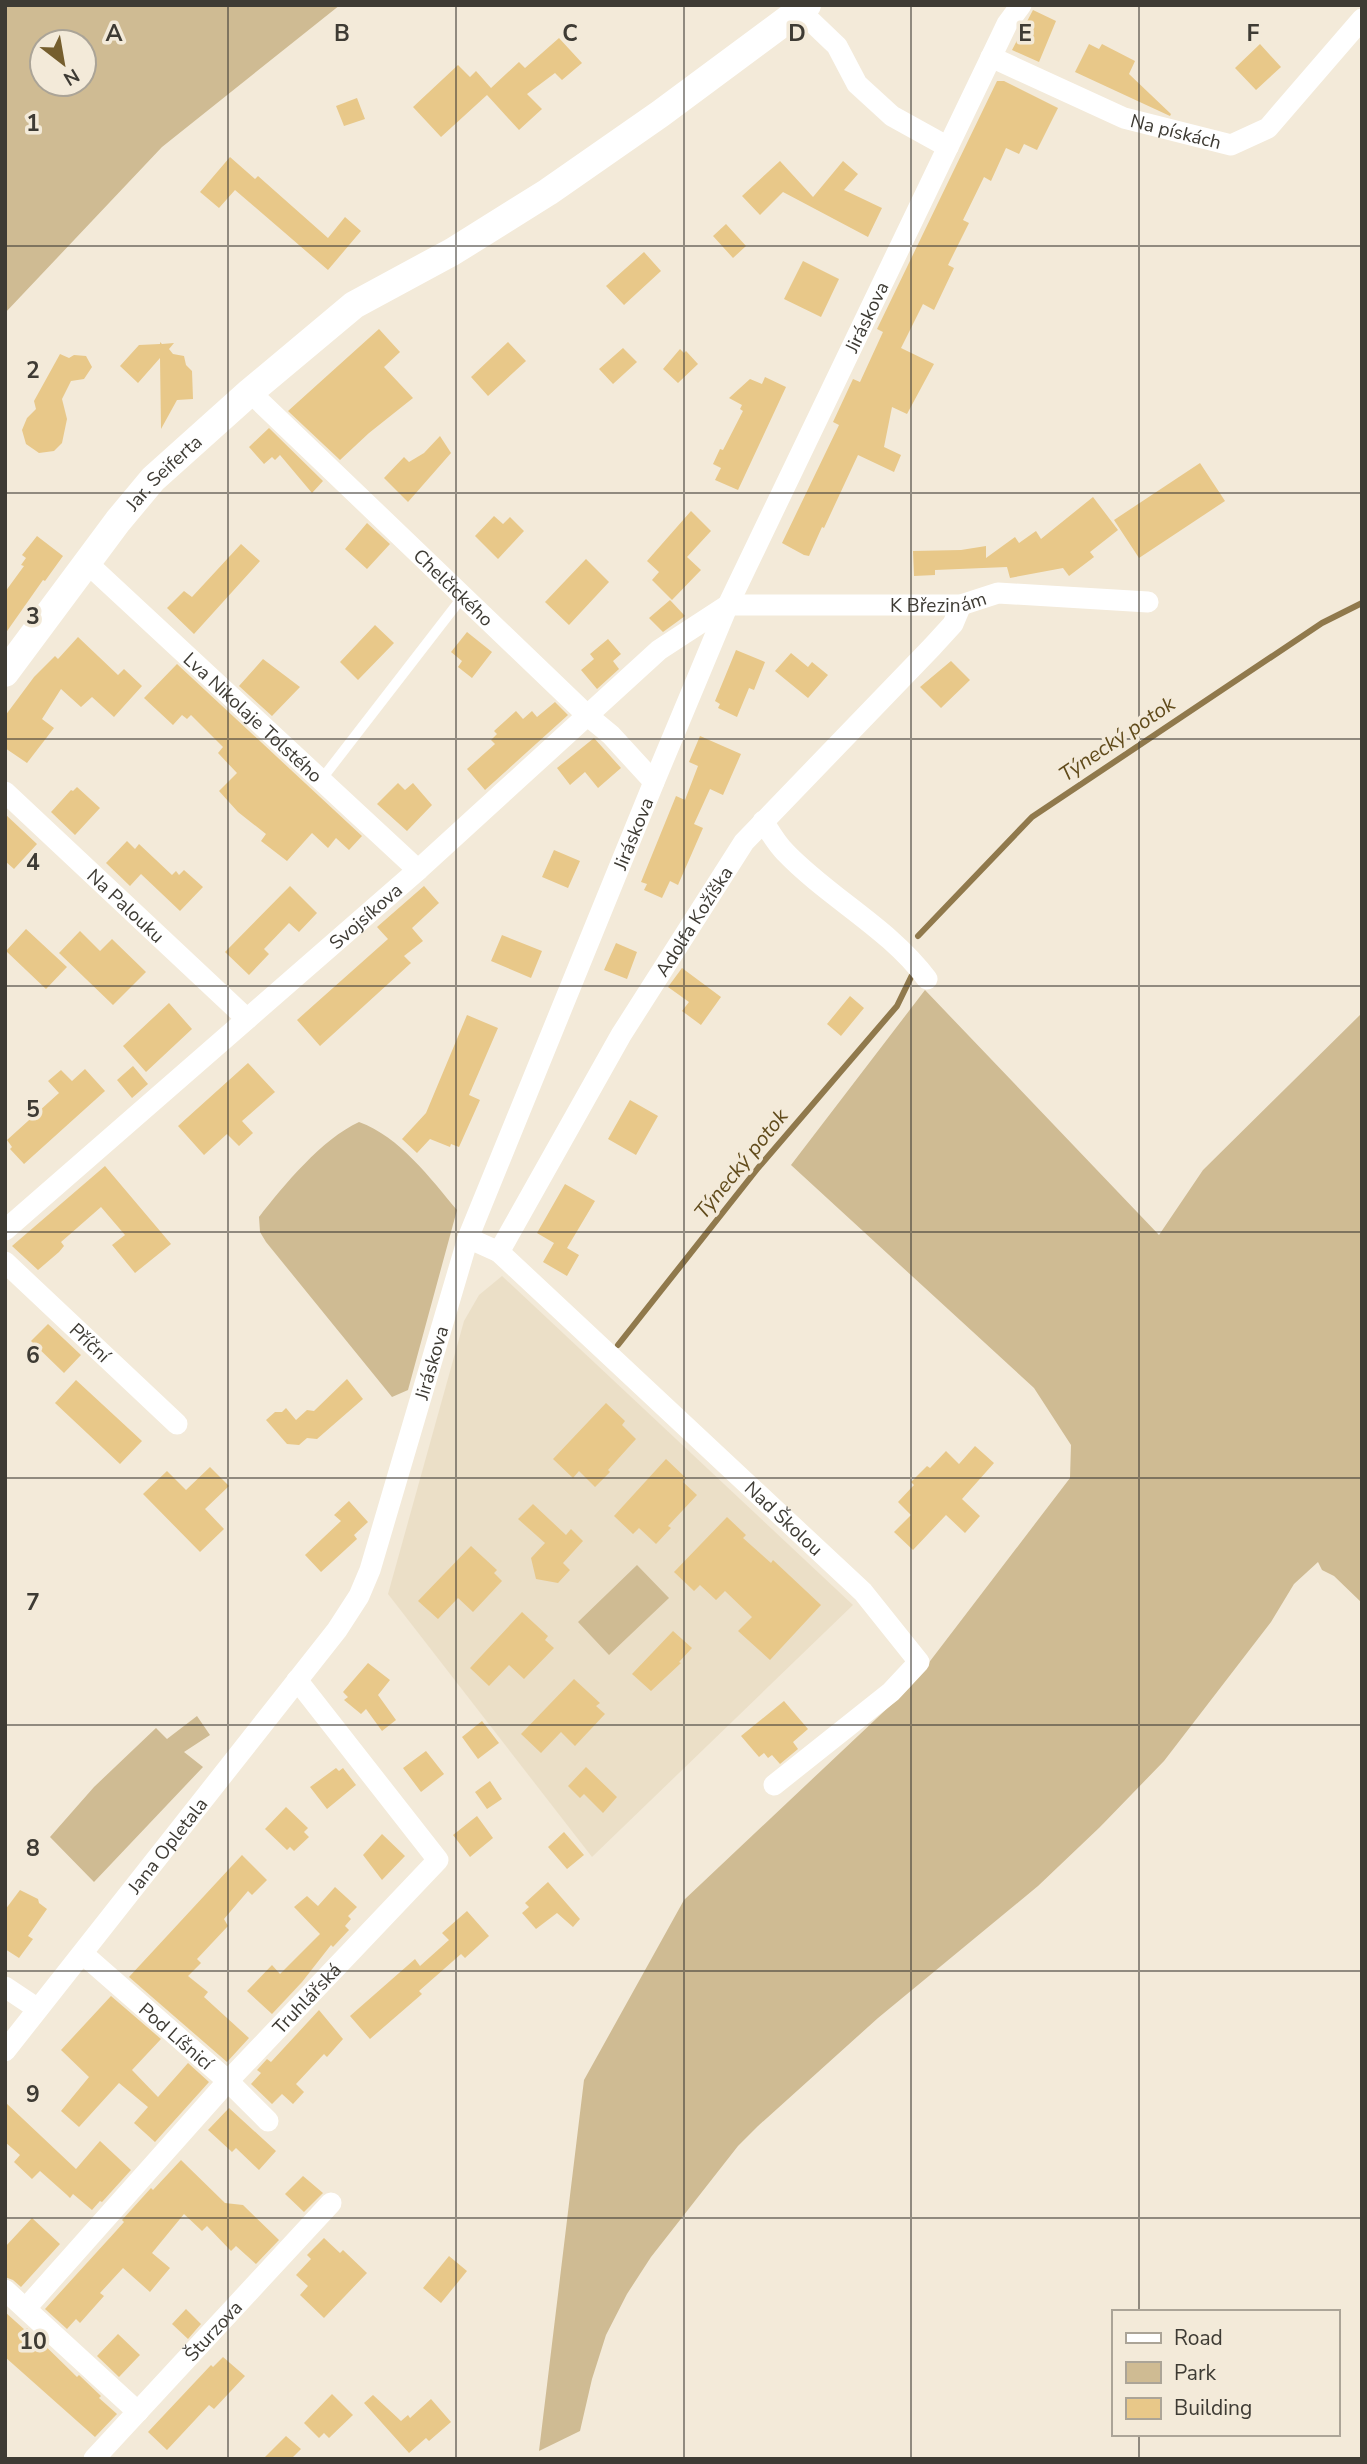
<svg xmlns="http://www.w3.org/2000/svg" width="1367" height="2464" viewBox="0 0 1367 2464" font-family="'Nunito Sans',sans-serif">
<rect width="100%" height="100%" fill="#f3ead9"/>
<!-- built -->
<path fill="#ebdfc7" d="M 502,1276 L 853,1605 L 592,1857 L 388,1594 L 464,1321 L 479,1295 Z"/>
<!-- green -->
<path fill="#cfbb93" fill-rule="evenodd" d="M 5,5 L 340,5 L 162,147 L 5,313 ZM 42,42 L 84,42 L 84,84 L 42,84 Z
M 925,990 L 1159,1235 L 1203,1170 L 1362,1013 L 1362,1603 L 1334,1576 L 1322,1570 L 1318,1562 L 1294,1584 L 1271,1622 L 1164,1761 L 1100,1827 L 1038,1886 L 878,2018 L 758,2126 L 738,2146 L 651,2257 L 627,2294 L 606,2335 L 592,2379 L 580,2431 L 539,2451 L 584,2080 L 684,1900 L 911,1686 L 1070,1478 L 1071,1445 L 1034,1388 L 791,1165 Z
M 359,1122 C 400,1137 430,1178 457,1210 L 408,1390 L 392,1397 L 266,1242 L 260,1232 L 259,1217 C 284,1185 322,1139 359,1122 Z
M 637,1565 L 669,1598 L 609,1655 L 578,1622 Z
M 197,1716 L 210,1735 L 184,1752 L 203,1767 L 94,1882 L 50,1837 L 94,1787 L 156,1728 L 167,1739 Z"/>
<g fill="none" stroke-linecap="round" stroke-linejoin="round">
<!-- stream -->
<path stroke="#90794c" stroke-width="6" d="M 918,936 L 1032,817 L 1322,623 L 1362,603
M 618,1345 L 758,1168 L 897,1006 L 914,971"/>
</g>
<!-- building -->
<path fill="#e8c889" d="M 1033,10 L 1056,21 L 1039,62 L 1012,50 Z
M 559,38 L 582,63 L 562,80 L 555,73 L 527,94 L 542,109 L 519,130 L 487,95 L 441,137 L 413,107 L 458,65 L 470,77 L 476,71 L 491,88 L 519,62 L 525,68 Z
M 1089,44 L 1099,49 L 1102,44 L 1135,61 L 1129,74 L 1171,114 L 1170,116 L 1075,72 Z
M 1260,44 L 1281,67 L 1256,90 L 1235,68 Z
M 997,81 L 1004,81 L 1058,108 L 1037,150 L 1024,144 L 1019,154 L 1006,148 L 991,181 L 984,177 L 963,220 L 969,223 L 948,265 L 954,268 L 934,310 L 923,304 L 901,348 L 934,364 L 907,414 L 892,407 L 884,447 L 901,455 L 894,472 L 858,455 L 824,528 L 822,527 L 809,556 L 804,555 L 782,543 L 839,425 L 833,422 L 853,379 L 860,382 L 883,332 L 877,329 Z
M 357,98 L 365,119 L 344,126 L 336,106 Z
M 230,157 L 255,179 L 258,176 L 328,238 L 345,217 L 361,231 L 328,270 L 235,190 L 219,208 L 200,192 Z
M 780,161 L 813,197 L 843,161 L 858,174 L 844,190 L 882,208 L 868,237 L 783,192 L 760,215 L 742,196 Z
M 726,224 L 746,246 L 733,258 L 713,236 Z
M 644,252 L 661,271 L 624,305 L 606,286 Z
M 803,261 L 839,279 L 821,317 L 784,299 Z
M 379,329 L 400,352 L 384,367 L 413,398 L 369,433 L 340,460 L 288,411 Z
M 160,342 L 162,344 L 174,343 L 169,349 L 173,354 L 184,356 L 186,365 L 192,371 L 193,399 L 177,400 L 161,429 L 160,358 L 138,383 L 120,366 L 139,345 L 160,344 Z
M 508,342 L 526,361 L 488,396 L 471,377 Z
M 623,348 L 637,362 L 613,384 L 599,369 Z
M 680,349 L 684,353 L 686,351 L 698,364 L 678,383 L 663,369 Z
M 60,354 L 69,358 L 74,355 L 86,356 L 92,367 L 84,379 L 71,381 L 62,399 L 67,419 L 62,443 L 54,451 L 39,453 L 26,444 L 22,430 L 27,418 L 36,409 L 34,401 Z
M 765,377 L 786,387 L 738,490 L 715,480 L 721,468 L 713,464 L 720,449 L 723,450 L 743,411 L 740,409 L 742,405 L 729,398 L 750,379 L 762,384 Z
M 269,428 L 323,481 L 312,493 L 280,455 L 275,460 L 272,457 L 264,464 L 249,447 Z
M 440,436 L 451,453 L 408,502 L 384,478 L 404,457 L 409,462 L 424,453 Z
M 1200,463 L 1225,501 L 1139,558 L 1114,520 Z
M 1093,497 L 1118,530 L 1090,552 L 1094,557 L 1069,576 L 1063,568 L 1010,578 L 1007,567 L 935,570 L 935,575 L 914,576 L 913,551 L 961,550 L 986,546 L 986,558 L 1015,537 L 1019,543 L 1036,531 L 1041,539 Z
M 691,511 L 711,531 L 687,557 L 701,570 L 672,600 L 652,580 L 659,572 L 647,561 Z
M 494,516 L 503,524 L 510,517 L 524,531 L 498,559 L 475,536 Z
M 367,523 L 390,544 L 367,569 L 345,549 Z
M 37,536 L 63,556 L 45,581 L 43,580 L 5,634 L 5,592 L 24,566 L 21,565 L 26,558 L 22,555 Z
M 241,544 L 260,561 L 194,634 L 167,608 L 184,591 L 192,597 Z
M 586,559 L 609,582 L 569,625 L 545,602 Z
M 670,600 L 685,616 L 663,632 L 649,618 Z
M 375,625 L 394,643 L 358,680 L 340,662 Z
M 467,632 L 492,652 L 472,678 L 458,667 L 462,661 L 451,652 Z
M 78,637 L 118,675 L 124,669 L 142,686 L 114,717 L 92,697 L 81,707 L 61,689 L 42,719 L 54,728 L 27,763 L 5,748 L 5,716 L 34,677 L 55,656 L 58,659 Z
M 608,639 L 621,654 L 613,661 L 619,669 L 597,689 L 581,670 L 594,659 L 590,654 Z
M 736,650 L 765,662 L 754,690 L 749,688 L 737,717 L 718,708 L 720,704 L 715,701 Z
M 791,653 L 808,667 L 812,662 L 828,675 L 808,698 L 775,671 Z
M 263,659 L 300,687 L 272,716 L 239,686 Z
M 951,661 L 970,680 L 941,708 L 920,687 Z
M 177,664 L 362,836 L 349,850 L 336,838 L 328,848 L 312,833 L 287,861 L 261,841 L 266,834 L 238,812 L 219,791 L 237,773 L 218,753 L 223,747 L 191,715 L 187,719 L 182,715 L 173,725 L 144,698 Z
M 555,702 L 568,715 L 485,790 L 467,769 L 495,744 L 491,740 L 497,734 L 494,731 L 516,711 L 523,719 L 532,711 L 537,717 Z
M 700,736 L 741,754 L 723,795 L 710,789 L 694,824 L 703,828 L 678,885 L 670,881 L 662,898 L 644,890 L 647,884 L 641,882 L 676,796 L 685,800 L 698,766 L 689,762 Z
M 594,738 L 621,768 L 598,788 L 585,772 L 570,785 L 557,768 Z
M 398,783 L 405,790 L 413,783 L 432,805 L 407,831 L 377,804 Z
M 77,787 L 100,808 L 75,835 L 51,812 L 71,790 L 73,791 Z
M 5,814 L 37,844 L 14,869 L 5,861 Z
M 127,841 L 135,849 L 139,844 L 172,875 L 176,871 L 179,875 L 184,870 L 203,887 L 180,911 L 141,874 L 130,886 L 106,863 Z
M 554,850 L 580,861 L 568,888 L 542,877 Z
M 290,886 L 317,913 L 299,932 L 289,923 L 264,949 L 269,954 L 249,975 L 225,952 Z
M 424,886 L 439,903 L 412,928 L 423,941 L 404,956 L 411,963 L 320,1046 L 297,1020 L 388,939 L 377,927 Z
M 26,929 L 67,967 L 46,989 L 6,951 Z
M 80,931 L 100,951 L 112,939 L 146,972 L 113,1005 L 59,953 Z
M 502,935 L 542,951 L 531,978 L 491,961 Z
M 616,943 L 637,952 L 627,979 L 604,970 Z
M 682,968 L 721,997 L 701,1025 L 682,1011 L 689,1002 L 668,987 Z
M 850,996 L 864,1008 L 841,1036 L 827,1024 Z
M 169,1003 L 192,1029 L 146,1072 L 123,1046 Z
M 467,1015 L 498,1028 L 469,1095 L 480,1100 L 459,1147 L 451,1144 L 450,1147 L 430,1139 L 417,1153 L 402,1139 L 426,1113 Z
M 248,1063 L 275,1092 L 242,1121 L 253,1133 L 239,1146 L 227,1134 L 204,1155 L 178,1126 Z
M 133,1066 L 148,1084 L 132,1098 L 117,1080 Z
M 85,1069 L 105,1091 L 24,1164 L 10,1149 L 12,1147 L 7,1140 L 59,1093 L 48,1081 L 61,1070 L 72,1081 Z
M 630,1100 L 658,1116 L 636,1155 L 608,1139 Z
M 105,1166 L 171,1244 L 135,1273 L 112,1245 L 125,1235 L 101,1207 L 61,1242 L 64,1246 L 59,1252 L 38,1270 L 12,1246 Z
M 565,1184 L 595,1201 L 567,1248 L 579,1255 L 567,1276 L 543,1262 L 554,1243 L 537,1233 Z
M 48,1324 L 81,1355 L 64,1373 L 31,1341 Z
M 347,1379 L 363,1399 L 317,1439 L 307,1438 L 299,1445 L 287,1444 L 266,1420 L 275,1412 L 282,1412 L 286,1408 L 296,1420 L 307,1410 L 314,1411 Z
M 76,1380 L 142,1441 L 120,1464 L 55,1403 Z
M 606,1403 L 625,1421 L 622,1425 L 636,1439 L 608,1470 L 610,1472 L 595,1487 L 579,1471 L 573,1478 L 553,1459 Z
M 975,1446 L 994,1463 L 962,1499 L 980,1516 L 965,1533 L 946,1515 L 913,1550 L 894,1532 L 911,1515 L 898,1502 L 914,1485 L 911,1482 L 927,1466 L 930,1468 L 946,1451 L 959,1464 Z
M 666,1459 L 686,1478 L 683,1482 L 697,1495 L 668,1526 L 671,1528 L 656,1544 L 639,1528 L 633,1534 L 614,1516 Z
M 210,1467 L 229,1486 L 205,1509 L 224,1529 L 200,1552 L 143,1494 L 167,1471 L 186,1490 Z
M 349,1501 L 368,1522 L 354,1535 L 357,1539 L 321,1572 L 305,1555 L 341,1521 L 334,1515 Z
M 533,1504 L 566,1535 L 571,1529 L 583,1541 L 563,1563 L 570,1570 L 558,1583 L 536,1579 L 531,1558 L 545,1543 L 518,1519 Z
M 727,1517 L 746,1535 L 743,1538 L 771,1563 L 773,1560 L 821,1605 L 770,1660 L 738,1631 L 752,1617 L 725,1591 L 716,1600 L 700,1585 L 694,1591 L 674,1572 Z
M 471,1546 L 497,1570 L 494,1573 L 502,1581 L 473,1612 L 458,1598 L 438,1619 L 418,1601 Z
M 522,1612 L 548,1636 L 545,1640 L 554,1648 L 524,1679 L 509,1665 L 489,1686 L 470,1668 Z
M 673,1631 L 692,1648 L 679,1662 L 681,1663 L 651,1691 L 632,1674 Z
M 368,1663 L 390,1680 L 378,1695 L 396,1720 L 382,1731 L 366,1709 L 361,1714 L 344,1700 L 348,1697 L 343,1692 Z
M 574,1679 L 600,1703 L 596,1706 L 605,1714 L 575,1746 L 561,1732 L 541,1753 L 521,1734 Z
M 784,1701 L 808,1729 L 793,1742 L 798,1749 L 780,1764 L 772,1755 L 768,1758 L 764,1753 L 759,1757 L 741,1736 Z
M 482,1721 L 499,1743 L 478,1759 L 462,1737 Z
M 426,1751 L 444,1774 L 421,1792 L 403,1768 Z
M 586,1767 L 617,1797 L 603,1813 L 584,1794 L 580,1798 L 568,1786 Z
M 336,1768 L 339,1771 L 343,1768 L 356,1785 L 327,1809 L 310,1787 Z
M 490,1781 L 502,1799 L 487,1809 L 475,1792 Z
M 286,1807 L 308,1828 L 304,1832 L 309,1837 L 294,1851 L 290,1847 L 287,1850 L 265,1829 Z
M 477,1816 L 493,1838 L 470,1857 L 453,1835 Z
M 564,1832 L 584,1855 L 567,1869 L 548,1847 Z
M 382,1834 L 405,1856 L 382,1880 L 363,1855 Z
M 242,1855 L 267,1880 L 252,1895 L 248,1891 L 224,1919 L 228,1926 L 197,1959 L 201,1963 L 188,1976 L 208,1992 L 204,1997 L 249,2038 L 227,2062 L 129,1977 Z
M 548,1882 L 580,1919 L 573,1927 L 557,1913 L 536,1929 L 522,1913 L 529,1907 L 525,1903 Z
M 335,1887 L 357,1907 L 348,1916 L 351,1919 L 345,1926 L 349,1930 L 333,1947 L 331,1945 L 302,1982 L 272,2014 L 247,1991 L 272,1965 L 280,1974 L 320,1934 L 294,1907 L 307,1896 L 318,1906 Z
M 20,1890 L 38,1899 L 39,1903 L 47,1909 L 28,1936 L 33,1939 L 19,1958 L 5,1949 L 5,1910 Z
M 467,1911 L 489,1936 L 465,1958 L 461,1954 L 419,1991 L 422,1994 L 370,2039 L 350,2016 L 415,1959 L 420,1966 L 449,1940 L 442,1933 Z
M 111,1996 L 161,2039 L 132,2070 L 158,2097 L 188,2063 L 209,2082 L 155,2142 L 134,2123 L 148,2107 L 119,2083 L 79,2127 L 61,2111 L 89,2077 L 61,2050 Z
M 319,2010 L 343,2039 L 327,2057 L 324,2054 L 296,2084 L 304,2092 L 293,2104 L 282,2094 L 272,2104 L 251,2084 L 261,2073 L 257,2070 L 267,2059 L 271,2062 Z
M 5,2102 L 76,2169 L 100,2141 L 131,2170 L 102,2202 L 100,2201 L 92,2210 L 73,2194 L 70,2198 L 67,2195 L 40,2171 L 32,2179 L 14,2162 L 20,2155 L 5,2142 Z
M 229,2108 L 276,2151 L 259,2170 L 236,2148 L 232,2152 L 208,2130 Z
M 181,2160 L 225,2203 L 243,2205 L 279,2240 L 256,2264 L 236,2246 L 231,2251 L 207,2226 L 202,2231 L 184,2214 L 152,2253 L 170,2268 L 150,2292 L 123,2268 L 100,2293 L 104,2296 L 80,2323 L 76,2319 L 67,2329 L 45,2309 L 116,2231 L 124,2222 L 122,2220 L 151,2188 L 153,2190 Z
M 303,2176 L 323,2193 L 304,2212 L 285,2194 Z
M 32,2218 L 60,2244 L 21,2287 L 13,2280 L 5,2277 L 5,2247 Z
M 324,2238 L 340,2253 L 343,2250 L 367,2273 L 324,2318 L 300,2295 L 308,2286 L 296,2275 L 311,2259 L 307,2255 Z
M 449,2256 L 467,2271 L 441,2303 L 423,2288 Z
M 186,2309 L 201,2324 L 188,2339 L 172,2324 Z
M 5,2312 L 25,2330 L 27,2328 L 77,2377 L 79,2375 L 101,2396 L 99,2398 L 117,2414 L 95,2437 L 5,2357 Z
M 118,2334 L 140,2355 L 119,2377 L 97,2356 Z
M 223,2357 L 245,2376 L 214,2409 L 209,2405 L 167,2450 L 148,2432 L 211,2365 L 213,2367 Z
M 332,2394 L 353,2415 L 329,2438 L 324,2433 L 319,2438 L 304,2423 Z
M 373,2395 L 401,2421 L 408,2415 L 410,2418 L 431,2399 L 451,2422 L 429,2441 L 426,2438 L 409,2453 L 364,2403 Z
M 286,2436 L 301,2449 L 291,2459 L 263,2459 Z"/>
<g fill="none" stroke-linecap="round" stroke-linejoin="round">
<!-- service -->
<path stroke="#fff" stroke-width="10" d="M 321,780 L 464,595"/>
<!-- minor -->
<g stroke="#fff" stroke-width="21">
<path d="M 794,5 L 837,46 L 857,84 L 892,116 L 948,147"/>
<path id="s1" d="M 991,57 L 1124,118 L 1231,145 L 1268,128 L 1362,19"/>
<path id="s2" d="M 250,392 L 588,716 L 611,735 L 654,782"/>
<path id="s3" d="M 86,562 L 418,870"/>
<path id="s4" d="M 5,792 L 247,1019"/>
<path d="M 763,821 C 770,832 776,843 785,852 C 829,898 889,928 927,979"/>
<path id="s5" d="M 5,1230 L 418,870 L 659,650 L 728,605 L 961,605 L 998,593 L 1148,602"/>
<path id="s6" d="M 468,1238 L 499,1252 L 621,1035 L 744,842 L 932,647 L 953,624 L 961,605"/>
<path id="s7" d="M 499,1252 L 863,1592 L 919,1662 L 891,1692 L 774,1785"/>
<path id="s8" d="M 5,1262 L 177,1424"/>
<path id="s9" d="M 83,1954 L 228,2081 L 268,2121"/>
<path d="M 5,1987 L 38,2009"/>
<path id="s10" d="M 5,2051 L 337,1630 L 359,1596 L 370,1570 L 468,1238 L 654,782 L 728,605 L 1007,24 L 1021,5"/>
<path d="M 5,2290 L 138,2412"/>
<path id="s11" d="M 26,2308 L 228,2081 L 438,1860 L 297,1680"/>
<path id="s12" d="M 94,2459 L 331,2203"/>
</g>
<!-- tertiary -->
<path stroke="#fff" stroke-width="28" id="s13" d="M 5,673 L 118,521 L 153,479 L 250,392 L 354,305 L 452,252 L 548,192 L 660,114 L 807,5"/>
</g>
<!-- grid -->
<path fill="none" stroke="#3e3b34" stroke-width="2" stroke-opacity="0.55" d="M 228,5 L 228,2459M 456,5 L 456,2459M 684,5 L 684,2459M 911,5 L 911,2459M 1139,5 L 1139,2312M 5,246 L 1362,246M 5,493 L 1362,493M 5,739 L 1362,739M 5,986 L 1362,986M 5,1232 L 1362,1232M 5,1478 L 1362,1478M 5,1725 L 1362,1725M 5,1971 L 1362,1971M 5,2218 L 1362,2218M 1139,2434 L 1139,2459"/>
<g text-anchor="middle" stroke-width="7" stroke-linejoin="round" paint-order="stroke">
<!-- street labels -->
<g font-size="19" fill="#3e3b34" stroke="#f3ead9">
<text dy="7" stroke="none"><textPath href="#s1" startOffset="200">Na pískách</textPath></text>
<text dy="7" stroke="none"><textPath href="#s10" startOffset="1955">Jiráskova</textPath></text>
<text dy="7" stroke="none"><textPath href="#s13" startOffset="256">Jar. Seiferta</textPath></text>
<text dy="7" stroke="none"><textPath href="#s2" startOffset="282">Chelčického</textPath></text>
<text dy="7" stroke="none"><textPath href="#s5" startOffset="1167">K Březinám</textPath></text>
<text dy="7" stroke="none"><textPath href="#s3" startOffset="228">Lva Nikolaje Tolstého</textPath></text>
<text dy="7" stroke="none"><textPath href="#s10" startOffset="1388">Jiráskova</textPath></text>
<text dy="7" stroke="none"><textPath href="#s4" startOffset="166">Na Palouku</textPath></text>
<text dy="7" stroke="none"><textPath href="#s5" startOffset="478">Svojsíkova</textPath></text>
<text dy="7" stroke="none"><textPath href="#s6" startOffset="418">Adolfa Kožíška</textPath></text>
<text dy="7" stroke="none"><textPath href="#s8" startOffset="117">Příční</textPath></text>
<text dy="7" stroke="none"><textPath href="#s10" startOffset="821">Jiráskova</textPath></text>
<text dy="7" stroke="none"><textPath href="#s7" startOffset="390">Nad Školou</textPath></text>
<text dy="7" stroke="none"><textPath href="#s10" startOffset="262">Jana Opletala</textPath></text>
<text dy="7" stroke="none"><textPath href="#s11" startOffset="418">Truhlářská</textPath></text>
<text dy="7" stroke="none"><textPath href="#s9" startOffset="124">Pod Líšnicí</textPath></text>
<text dy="7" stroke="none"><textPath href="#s12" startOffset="175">Šturzova</textPath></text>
</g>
<!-- water labels -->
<g font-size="21" font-style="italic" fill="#614b1b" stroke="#f3ead9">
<text transform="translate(1117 739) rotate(-34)" y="7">Týnecký potok</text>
<text transform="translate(741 1164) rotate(-51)" y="7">Týnecký potok</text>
</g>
</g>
<g font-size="23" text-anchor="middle" font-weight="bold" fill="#3e3b34" stroke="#f3ead9" stroke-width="7" stroke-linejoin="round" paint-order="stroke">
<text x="114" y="41">A</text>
<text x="342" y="41">B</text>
<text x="570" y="41">C</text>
<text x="797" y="41">D</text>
<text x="1025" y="41">E</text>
<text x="1253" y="41">F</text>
<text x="33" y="131">1</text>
<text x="33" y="378">2</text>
<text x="33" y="624">3</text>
<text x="33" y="870">4</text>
<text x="33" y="1117">5</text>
<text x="33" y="1363">6</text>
<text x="33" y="1610">7</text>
<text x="33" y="1856">8</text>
<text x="33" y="2102">9</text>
<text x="33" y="2349">10</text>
</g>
<!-- border -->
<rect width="1367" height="2464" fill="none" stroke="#3e3b34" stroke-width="14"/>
<!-- legend -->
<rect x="1112" y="2310" width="228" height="126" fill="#f3ead9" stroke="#aba497" stroke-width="2"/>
<rect x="1126" y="2333" width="35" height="10" fill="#ffffff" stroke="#aba497" stroke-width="2"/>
<text x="1174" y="2345" font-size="21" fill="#3e3b34">Road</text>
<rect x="1126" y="2362" width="35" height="21" fill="#cfbb93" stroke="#aba497" stroke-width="2"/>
<text x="1174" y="2380" font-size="21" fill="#3e3b34">Park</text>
<rect x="1126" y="2398" width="35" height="21" fill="#e8c889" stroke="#aba497" stroke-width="2"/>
<text x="1174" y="2415" font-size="21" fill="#3e3b34">Building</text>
<!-- north arrow -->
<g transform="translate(63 63) rotate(149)"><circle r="33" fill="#f3ead9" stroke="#aba497" stroke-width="2"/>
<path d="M0-5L12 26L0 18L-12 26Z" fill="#755e2e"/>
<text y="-10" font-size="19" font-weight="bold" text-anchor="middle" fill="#3e3b34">N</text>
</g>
</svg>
